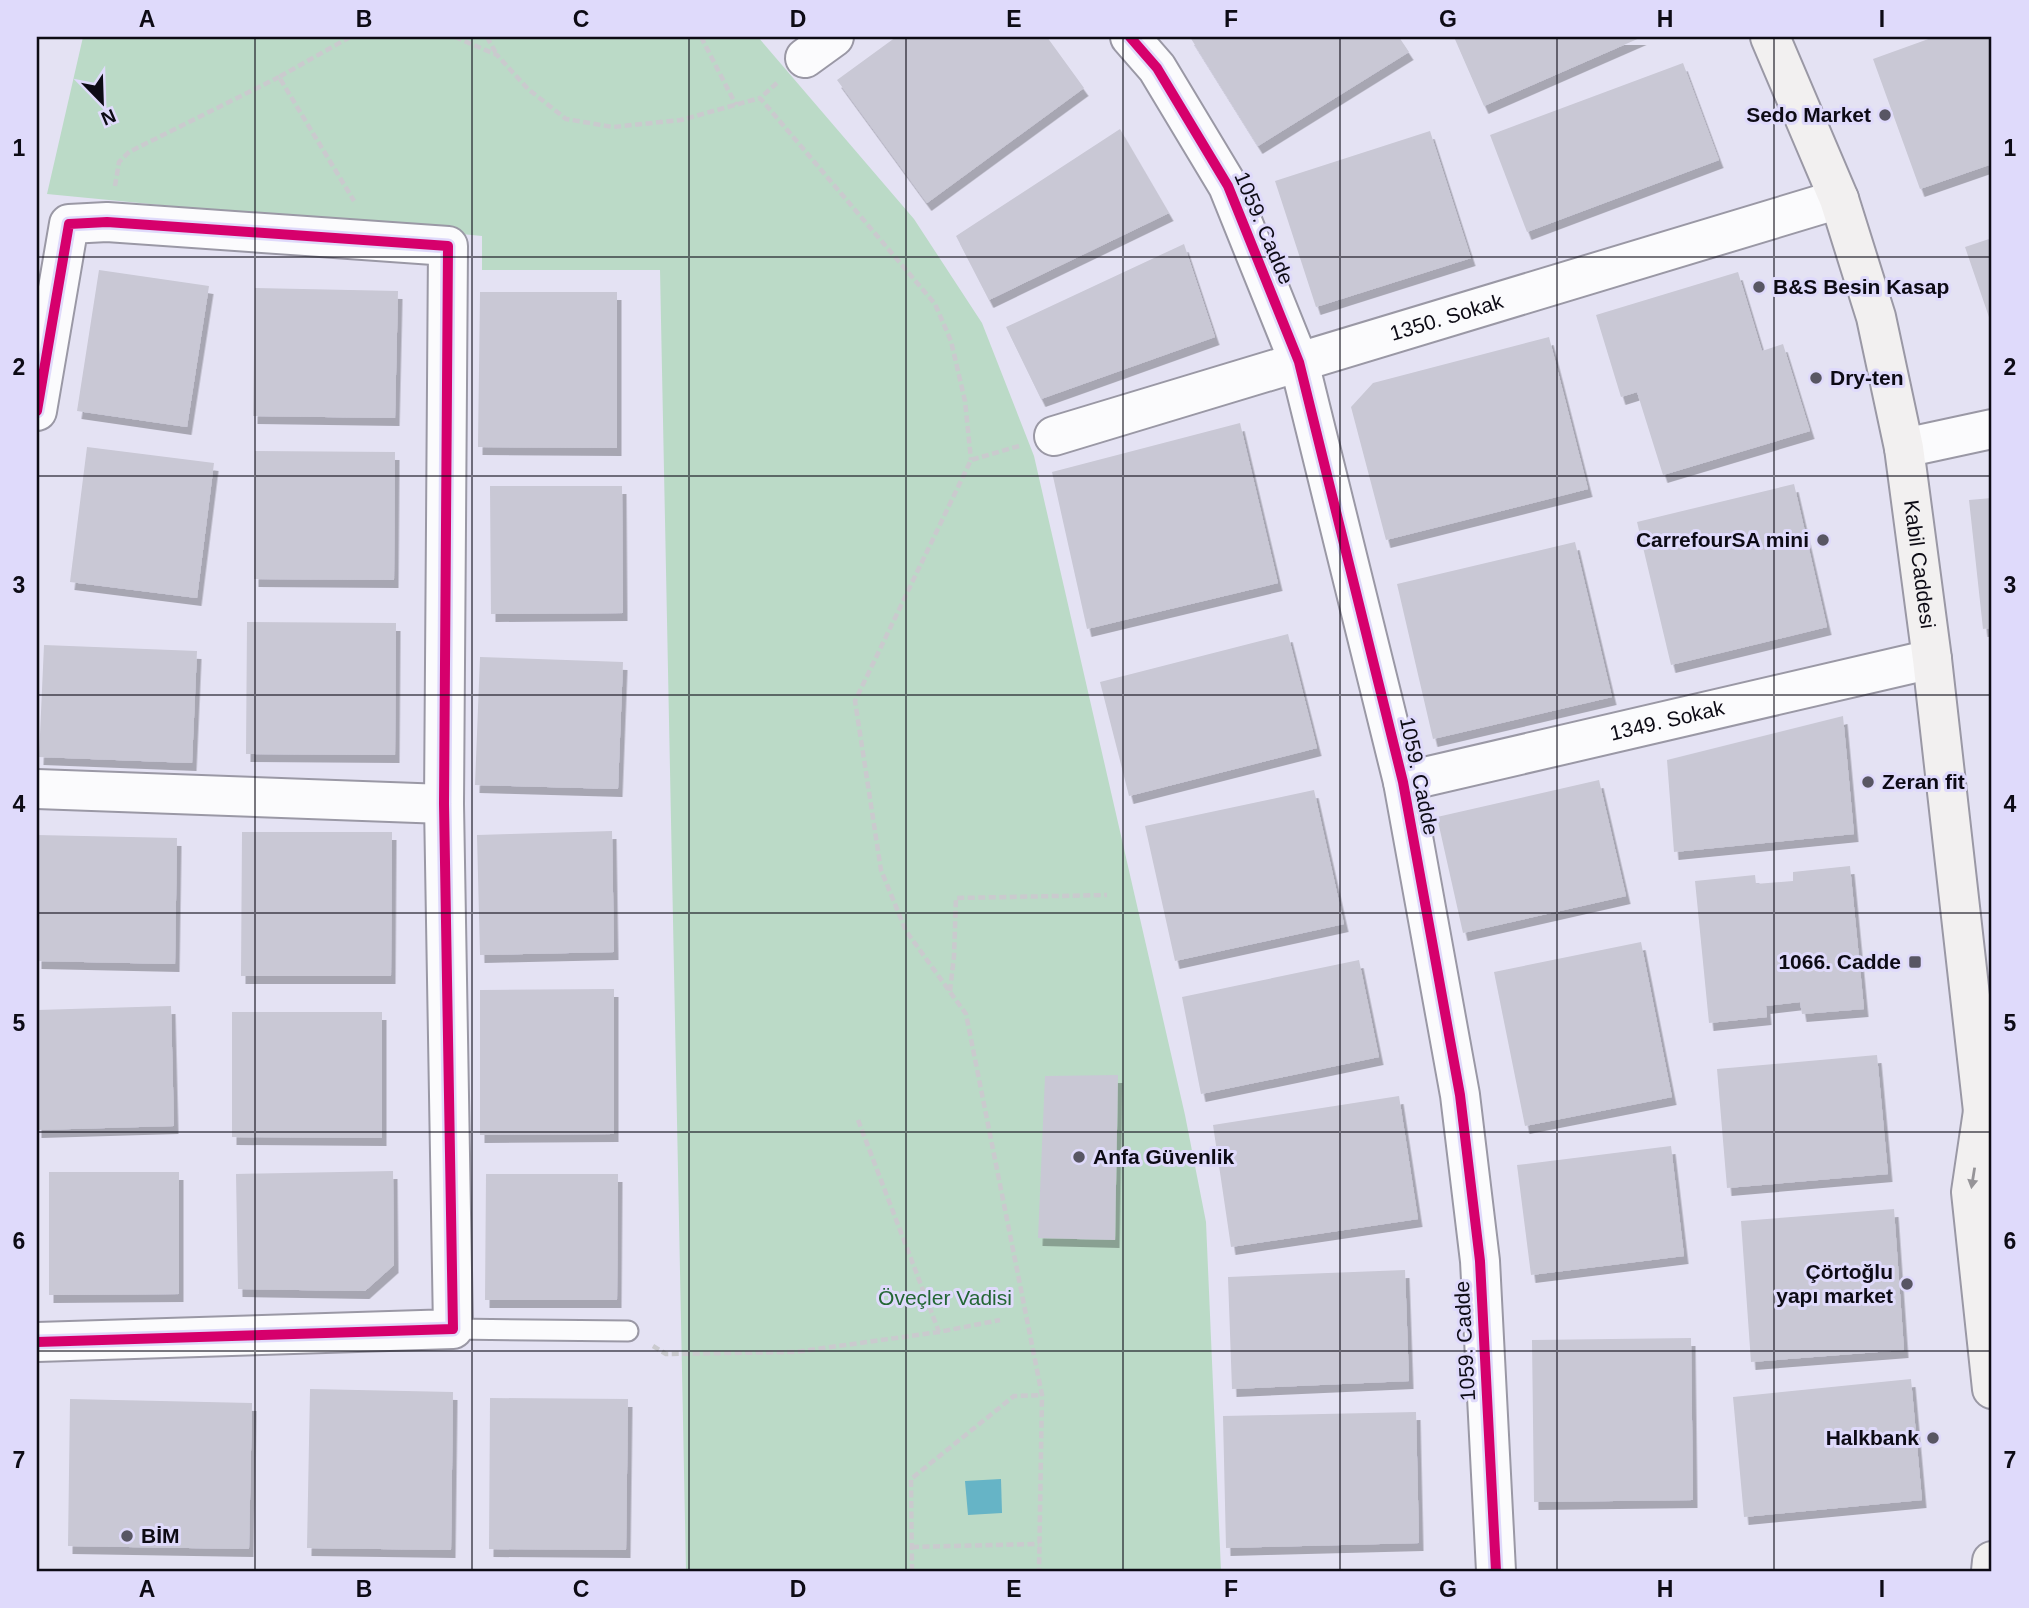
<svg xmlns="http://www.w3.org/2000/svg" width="2029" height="1608" viewBox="0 0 2029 1608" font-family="Arial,sans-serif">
<defs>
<filter id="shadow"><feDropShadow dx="4.5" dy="8" stdDeviation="0" flood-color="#0004"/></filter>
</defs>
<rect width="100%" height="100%" fill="#e4e2f3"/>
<!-- green -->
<path fill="#bbdac7" d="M 83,37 L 758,37 L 914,219 L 982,323 L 1034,456 L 1185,1115 L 1206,1222 L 1221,1571 L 686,1571 L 660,270 L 482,270 L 482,236 L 47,194 Z"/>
<!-- water -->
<path fill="#66b4c6" d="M 1001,1479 L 1002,1513 L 968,1515 L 965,1481 Z"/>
<!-- building -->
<path fill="#c9c8d5" filter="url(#shadow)" d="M 896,37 L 1047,37 L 1084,88 L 927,203 L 837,80 Z
M 1190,37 L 1399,37 L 1409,52 L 1258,146 Z
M 1454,37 L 1642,37 L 1484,106 Z
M 1934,37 L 1992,37 L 1992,164 L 1920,189 L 1873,59 Z
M 1683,63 L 1719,160 L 1527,232 L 1490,135 Z
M 1120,129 L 1169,213 L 989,300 L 956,236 Z
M 1430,131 L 1471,258 L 1316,307 L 1275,181 Z
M 1992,238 L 1992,326 L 1965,247 Z
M 1184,244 L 1215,337 L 1041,399 L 1006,327 Z
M 99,270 L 209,286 L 187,427 L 77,411 Z
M 1738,272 L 1762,351 L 1783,344 L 1810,431 L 1663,475 L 1637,392 L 1621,397 L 1596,315 Z
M 255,288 L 398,291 L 395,418 L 253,416 Z
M 480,292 L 617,292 L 617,448 L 478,447 Z
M 1549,337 L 1588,489 L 1386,540 L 1351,407 L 1373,383 Z
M 1240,423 L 1278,583 L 1087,629 L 1052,472 Z
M 87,447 L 214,463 L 197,598 L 70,582 Z
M 255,451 L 395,452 L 394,580 L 254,579 Z
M 1794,484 L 1827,627 L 1671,665 L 1637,522 Z
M 490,486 L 622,486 L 623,613 L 491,614 Z
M 1992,498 L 1992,628 L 1983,629 L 1969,500 Z
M 1575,542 L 1612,697 L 1433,739 L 1397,584 Z
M 247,622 L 396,623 L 395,755 L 246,754 Z
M 1288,634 L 1317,748 L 1129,796 L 1100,682 Z
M 44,645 L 197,651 L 192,763 L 39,757 Z
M 480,657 L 623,662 L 618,789 L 475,785 Z
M 1843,716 L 1854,834 L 1674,852 L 1667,760 Z
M 1599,780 L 1626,896 L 1463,933 L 1437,817 Z
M 1314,790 L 1344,924 L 1175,961 L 1145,826 Z
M 612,831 L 614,952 L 480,955 L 477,835 Z
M 242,832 L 392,832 L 391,976 L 241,976 Z
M 37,835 L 177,838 L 175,964 L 37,961 Z
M 1850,866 L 1864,1009 L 1802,1014 L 1800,1002 L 1766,1006 L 1767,1017 L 1709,1023 L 1695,881 L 1755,875 L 1756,884 L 1793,881 L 1793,872 Z
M 1641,942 L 1672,1097 L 1525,1126 L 1494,972 Z
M 1359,960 L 1379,1057 L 1201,1094 L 1182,997 Z
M 614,989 L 614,1134 L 480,1135 L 480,990 Z
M 171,1006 L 174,1126 L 37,1130 L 37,1010 Z
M 232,1012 L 382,1012 L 382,1138 L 232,1137 Z
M 1877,1055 L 1888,1174 L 1727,1188 L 1717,1069 Z
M 1118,1075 L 1115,1240 L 1038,1238 L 1045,1076 Z
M 1399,1096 L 1418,1219 L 1231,1247 L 1213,1125 Z
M 1671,1146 L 1684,1256 L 1531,1275 L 1517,1165 Z
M 393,1171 L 394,1265 L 365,1291 L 238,1289 L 236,1174 Z
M 49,1172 L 179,1172 L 179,1294 L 49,1295 Z
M 486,1174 L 618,1174 L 617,1300 L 485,1300 Z
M 1894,1209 L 1904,1350 L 1751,1362 L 1741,1221 Z
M 1405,1270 L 1409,1381 L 1232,1389 L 1228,1277 Z
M 1691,1338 L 1693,1500 L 1534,1502 L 1532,1340 Z
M 1911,1379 L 1922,1500 L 1744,1517 L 1733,1397 Z
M 310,1389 L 453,1392 L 451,1550 L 307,1548 Z
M 490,1398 L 628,1399 L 626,1550 L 489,1549 Z
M 70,1399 L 252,1403 L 249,1549 L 68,1546 Z
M 1416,1412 L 1419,1543 L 1226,1548 L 1223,1416 Z"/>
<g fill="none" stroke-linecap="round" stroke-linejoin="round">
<defs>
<path id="service" d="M 453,1329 L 628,1331"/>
<g id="minor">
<path d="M 1130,37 L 1157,68 L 1228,186 L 1299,362 L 1403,782 L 1460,1095 L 1480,1261 L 1496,1571"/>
<path d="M 805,58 L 834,37"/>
<path d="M 37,411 L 69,224 L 107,222 L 448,246 L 444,804 L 453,1329 L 37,1342"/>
<path id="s1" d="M 1054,436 L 1839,199"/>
<path id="s2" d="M 1403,782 L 1932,659"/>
<path d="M 37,789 L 444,804"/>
</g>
<path id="tertiary" d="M 1904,448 L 1992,429"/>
<g id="secondary">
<path id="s3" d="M 1770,37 L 1839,199 L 1876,317 L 1904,448 L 1932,659 L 1983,1111 L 1992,1137"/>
<path d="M 1983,1111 L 1971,1192 L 1992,1389"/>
<path d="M 1991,1571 L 1992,1561"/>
</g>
</defs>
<!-- service casing -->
<use href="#service" stroke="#9a98a5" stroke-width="23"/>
<!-- minor casing -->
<use href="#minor" stroke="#9a98a5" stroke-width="42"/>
<!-- tertiary casing -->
<use href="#tertiary" stroke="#9a98a5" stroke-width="42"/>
<!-- secondary casing -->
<use href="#secondary" stroke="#9a98a5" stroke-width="42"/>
<!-- path -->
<path stroke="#cacace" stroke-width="4.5" stroke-dasharray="7 3.5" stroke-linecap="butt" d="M 350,37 L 279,77 L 354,201
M 455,37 L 497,55 L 528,89 L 566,119 L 613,127 L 681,120 L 760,98
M 487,37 L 497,55
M 701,37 L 736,105
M 777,83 L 760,98 L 935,304 L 951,341 L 965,401 L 971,460
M 115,186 L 119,162 L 129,152 L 279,77
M 1019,446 L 971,460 L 855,701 L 881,870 L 906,931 L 966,1014 L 1042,1395 L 1039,1571
M 950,991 L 954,956 L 956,898 L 1107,895
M 858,1120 L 939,1332
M 653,1346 L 666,1354 L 795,1352 L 939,1332 L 1000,1320
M 912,1547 L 1039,1544
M 912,1571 L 911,1479 L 1014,1396 L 1042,1395"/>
<!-- service -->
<use href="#service" stroke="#fbfbfd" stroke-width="19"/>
<!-- minor -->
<use href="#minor" stroke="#fbfbfd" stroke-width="38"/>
<!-- tertiary -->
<use href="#tertiary" stroke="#fbfbfd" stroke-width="38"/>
<!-- secondary -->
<use href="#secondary" stroke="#f2f0f0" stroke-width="38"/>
<defs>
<path id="cycleway" d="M 1130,37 L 1157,68 L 1228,186 L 1299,362 L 1403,782 L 1460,1095 L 1480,1261 L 1496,1571
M 37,411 L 69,224 L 107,222 L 448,246 L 444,804 L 453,1329 L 37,1342"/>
</defs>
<!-- cycleway casing -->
<use href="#cycleway" stroke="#dfdafb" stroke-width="15"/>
<!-- cycleway -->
<use href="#cycleway" stroke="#d6006c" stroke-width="10"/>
</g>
<!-- one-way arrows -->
<defs><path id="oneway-solid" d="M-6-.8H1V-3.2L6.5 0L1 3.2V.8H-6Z" transform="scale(1.75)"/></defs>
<use fill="#969498" href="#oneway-solid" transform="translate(1973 1178) rotate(99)"/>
<!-- grid -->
<path fill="none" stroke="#0d0b15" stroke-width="2" stroke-opacity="0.55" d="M 255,37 L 255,1571M 472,37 L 472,1571M 689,37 L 689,1571M 906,37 L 906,1571M 1123,37 L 1123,1571M 1340,37 L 1340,1571M 1557,37 L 1557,1571M 1774,37 L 1774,1571M 37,257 L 1992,257M 37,476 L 1992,476M 37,695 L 1992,695M 37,913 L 1992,913M 37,1132 L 1992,1132M 37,1351 L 1992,1351"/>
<!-- markers -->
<g fill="#585663" stroke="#dfdafb" stroke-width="2.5">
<circle cx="1885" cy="115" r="7"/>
<circle cx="1759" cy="287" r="7"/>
<circle cx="1816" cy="378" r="7"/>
<circle cx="1823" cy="540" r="7"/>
<circle cx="1868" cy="782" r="7"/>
<rect x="1908" y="955" width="14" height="14" rx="3.5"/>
<circle cx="1079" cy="1157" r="7"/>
<circle cx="1907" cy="1284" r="7"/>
<circle cx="1933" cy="1438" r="7"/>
<circle cx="127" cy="1536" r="7"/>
</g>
<g text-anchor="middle" stroke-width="6" stroke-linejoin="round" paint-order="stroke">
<!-- poi labels -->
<g font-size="21" font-weight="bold" fill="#0d0b15" stroke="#dfdafb" text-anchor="end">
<text x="1871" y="122">Sedo Market</text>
<text x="1773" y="294" text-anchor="start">B&amp;S Besin Kasap</text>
<text x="1830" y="385" text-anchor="start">Dry-ten</text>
<text x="1809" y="547">CarrefourSA mini</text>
<text x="1882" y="789" text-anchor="start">Zeran fit</text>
<text x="1901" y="969">1066. Cadde</text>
<text x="1093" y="1164" text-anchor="start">Anfa Güvenlik</text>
<text x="1893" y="1279">Çörtoğlu<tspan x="1893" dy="24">yapı market</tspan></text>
<text x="1919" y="1445">Halkbank</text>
<text x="141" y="1543" text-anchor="start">BİM</text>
</g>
<!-- street labels -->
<g font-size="21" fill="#0d0b15" stroke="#dfdafb">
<text transform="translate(1264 228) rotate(67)" y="7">1059. Cadde</text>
<text dy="7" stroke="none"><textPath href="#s1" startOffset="410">1350. Sokak</textPath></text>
<text dy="7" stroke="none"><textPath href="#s3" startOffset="551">Kabil Caddesi</textPath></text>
<text dy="7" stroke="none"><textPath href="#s2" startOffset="271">1349. Sokak</textPath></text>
<text transform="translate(1419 776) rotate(78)" y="7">1059. Cadde</text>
<text transform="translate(1465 1341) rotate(-93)" y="7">1059. Cadde</text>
</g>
<!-- park labels -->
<g font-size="21" fill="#236634" stroke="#dfdafb">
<text x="945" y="1305">Öveçler Vadisi</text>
</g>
</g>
<!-- border -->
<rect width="2029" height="1608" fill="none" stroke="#dfdafb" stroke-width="77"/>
<!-- north arrow -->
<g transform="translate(102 102) rotate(157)" stroke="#dfdafb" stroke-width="5" paint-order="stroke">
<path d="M0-5L12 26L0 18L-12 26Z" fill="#0d0b15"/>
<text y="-10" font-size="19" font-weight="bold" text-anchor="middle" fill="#0d0b15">N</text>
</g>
<rect x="38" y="38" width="1952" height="1532" fill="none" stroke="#0d0b15" stroke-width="2.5"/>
<g font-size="23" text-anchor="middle" font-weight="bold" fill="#0d0b15">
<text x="147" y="27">A</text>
<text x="364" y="27">B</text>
<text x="581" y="27">C</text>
<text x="798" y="27">D</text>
<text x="1014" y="27">E</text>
<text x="1231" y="27">F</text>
<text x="1448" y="27">G</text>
<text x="1665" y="27">H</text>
<text x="1882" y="27">I</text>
<text x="19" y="156">1</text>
<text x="2010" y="156">1</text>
<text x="19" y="375">2</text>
<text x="2010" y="375">2</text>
<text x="19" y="593">3</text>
<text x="2010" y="593">3</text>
<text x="19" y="812">4</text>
<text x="2010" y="812">4</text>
<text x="19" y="1031">5</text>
<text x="2010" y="1031">5</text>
<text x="19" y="1249">6</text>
<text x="2010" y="1249">6</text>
<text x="19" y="1468">7</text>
<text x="2010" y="1468">7</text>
<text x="147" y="1597">A</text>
<text x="364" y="1597">B</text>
<text x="581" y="1597">C</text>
<text x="798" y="1597">D</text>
<text x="1014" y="1597">E</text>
<text x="1231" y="1597">F</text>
<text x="1448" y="1597">G</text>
<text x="1665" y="1597">H</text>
<text x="1882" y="1597">I</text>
</g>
</svg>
